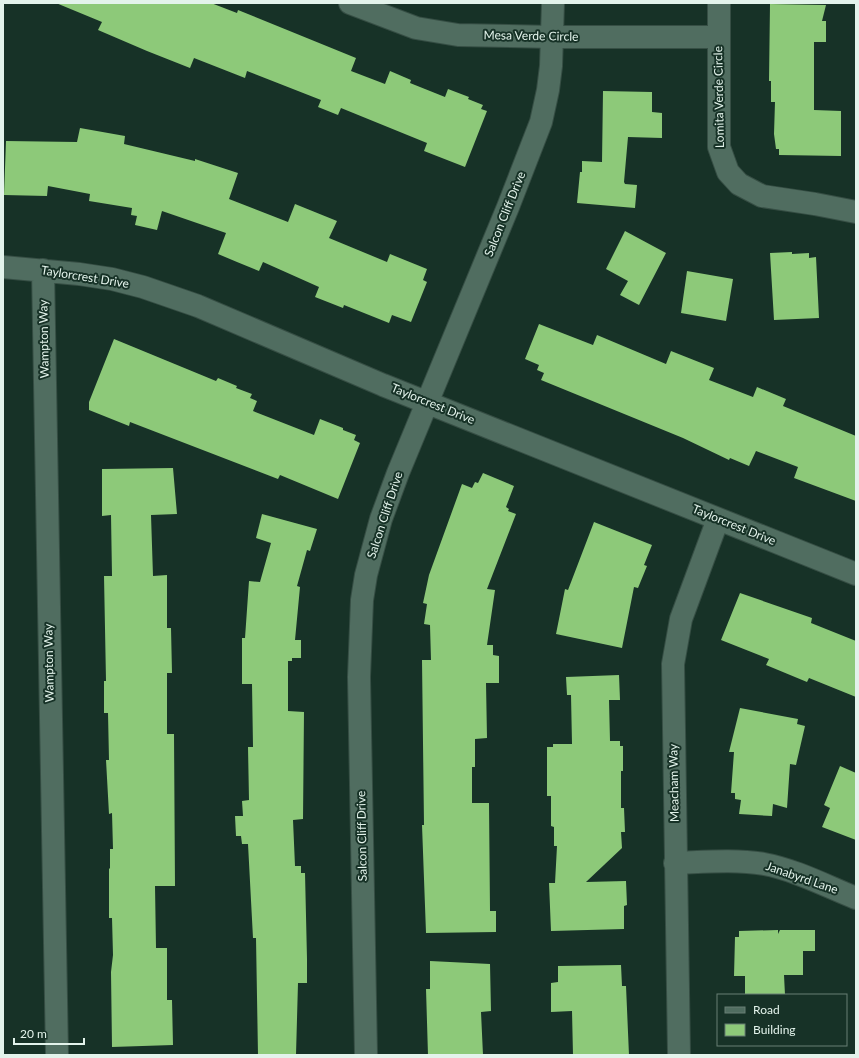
<svg xmlns="http://www.w3.org/2000/svg" width="859" height="1058" viewBox="0 0 859 1058" font-family="Lato,sans-serif">
<rect width="100%" height="100%" fill="#173227"/>
<!-- building -->
<path fill="#8dc979" d="M 56,3 L 211,3 L 237,13 L 238,10 L 356,58 L 351,71 L 385,84 L 390,71 L 411,80 L 410,83 L 445,97 L 448,89 L 469,97 L 468,99 L 483,105 L 481,109 L 487,111 L 465,167 L 424,151 L 427,143 L 341,108 L 338,115 L 318,107 L 321,100 L 247,71 L 245,78 L 194,58 L 190,68 L 147,51 L 98,30 L 102,22 Z
M 770,4 L 826,5 L 822,21 L 826,21 L 826,42 L 814,42 L 814,110 L 841,111 L 841,156 L 779,155 L 779,149 L 776,149 L 774,134 L 775,102 L 771,102 L 771,81 L 769,81 Z
M 603,91 L 652,92 L 652,112 L 662,113 L 662,138 L 628,137 L 624,182 L 625,184 L 637,185 L 635,208 L 577,203 L 580,172 L 582,172 L 582,161 L 602,162 Z
M 80,128 L 125,136 L 124,144 L 195,161 L 195,159 L 238,173 L 229,199 L 288,222 L 295,204 L 337,221 L 329,238 L 387,262 L 390,254 L 427,269 L 423,280 L 427,282 L 411,322 L 392,315 L 389,323 L 344,305 L 343,308 L 315,297 L 319,287 L 263,262 L 259,271 L 237,262 L 218,254 L 226,233 L 162,211 L 157,230 L 135,225 L 137,216 L 131,215 L 132,208 L 89,201 L 90,194 L 48,186 L 47,196 L 4,195 L 6,141 L 77,142 Z
M 625,231 L 666,253 L 639,305 L 620,295 L 628,281 L 606,269 Z
M 792,252 L 792,254 L 809,253 L 809,258 L 816,257 L 819,318 L 774,320 L 770,253 Z
M 687,271 L 733,279 L 726,321 L 681,313 Z
M 539,324 L 593,345 L 597,335 L 666,364 L 671,351 L 714,368 L 709,380 L 753,397 L 757,387 L 786,399 L 783,406 L 856,436 L 856,501 L 794,478 L 798,467 L 756,451 L 749,466 L 730,458 L 729,460 L 683,438 L 541,380 L 544,373 L 537,370 L 539,365 L 525,359 Z
M 114,339 L 216,381 L 218,378 L 237,386 L 236,388 L 252,394 L 250,398 L 257,401 L 253,411 L 314,435 L 320,419 L 343,428 L 343,430 L 356,435 L 354,440 L 360,443 L 338,499 L 280,475 L 278,479 L 130,422 L 129,426 L 89,410 L 89,402 Z
M 173,468 L 177,514 L 151,515 L 153,576 L 167,575 L 167,628 L 171,628 L 172,673 L 167,673 L 167,734 L 174,734 L 175,886 L 155,886 L 156,948 L 167,948 L 167,1000 L 172,1000 L 173,1045 L 112,1047 L 111,972 L 113,955 L 112,918 L 109,918 L 109,868 L 110,869 L 110,849 L 113,849 L 112,813 L 109,814 L 106,760 L 109,760 L 108,713 L 104,713 L 104,681 L 106,681 L 104,576 L 112,576 L 111,515 L 102,516 L 102,469 Z
M 483,473 L 514,486 L 506,507 L 509,509 L 508,511 L 516,514 L 487,589 L 495,590 L 487,645 L 493,645 L 493,655 L 499,656 L 499,683 L 486,683 L 487,738 L 475,739 L 475,767 L 472,767 L 472,803 L 489,803 L 490,911 L 496,911 L 496,932 L 426,933 L 422,825 L 424,825 L 422,660 L 431,660 L 430,625 L 424,624 L 427,604 L 423,603 L 429,575 L 462,484 L 472,488 L 475,482 L 478,483 Z
M 262,514 L 317,529 L 310,551 L 307,550 L 297,586 L 300,587 L 295,640 L 301,640 L 301,658 L 292,658 L 292,661 L 288,661 L 288,711 L 304,712 L 303,819 L 293,820 L 295,866 L 301,866 L 301,873 L 305,873 L 307,959 L 307,983 L 298,983 L 296,1055 L 258,1055 L 256,938 L 253,938 L 248,844 L 242,844 L 241,836 L 236,836 L 235,816 L 243,816 L 242,801 L 249,800 L 248,747 L 253,747 L 252,684 L 242,684 L 242,638 L 245,638 L 249,581 L 260,582 L 271,543 L 256,538 Z
M 594,522 L 652,545 L 644,565 L 647,566 L 638,588 L 634,587 L 622,648 L 556,634 L 565,589 L 568,590 Z
M 740,593 L 812,618 L 811,623 L 856,641 L 856,697 L 809,678 L 807,682 L 766,665 L 769,659 L 721,640 Z
M 619,675 L 620,700 L 609,700 L 610,741 L 620,741 L 620,746 L 623,746 L 623,771 L 621,771 L 621,808 L 624,808 L 625,832 L 621,832 L 622,848 L 586,882 L 626,881 L 627,905 L 624,906 L 624,929 L 551,931 L 549,883 L 555,883 L 557,846 L 554,846 L 554,827 L 551,826 L 551,796 L 547,796 L 547,747 L 553,747 L 553,744 L 572,744 L 571,695 L 567,695 L 566,677 Z
M 740,708 L 798,719 L 797,724 L 805,726 L 796,765 L 790,764 L 787,808 L 773,804 L 772,816 L 739,814 L 741,800 L 735,799 L 735,793 L 731,793 L 734,752 L 729,752 Z
M 840,766 L 856,773 L 856,840 L 822,827 L 830,808 L 824,805 Z
M 778,930 L 778,934 L 780,930 L 815,930 L 815,951 L 803,951 L 803,975 L 784,975 L 785,995 L 745,995 L 745,976 L 734,976 L 735,937 L 739,937 L 739,931 Z
M 430,961 L 490,964 L 491,1011 L 481,1012 L 483,1055 L 428,1055 L 426,989 L 430,989 Z
M 621,965 L 622,986 L 626,986 L 629,1055 L 573,1055 L 572,1011 L 551,1012 L 551,983 L 558,982 L 558,966 Z"/>
<g fill="none" stroke-linecap="round" stroke-linejoin="round">
<defs>
<path id="street" d="M 350,3 L 416,28 L 458,35 L 553,37 L 718,37
M 719,3 L 719,147 L 728,172 L 739,184 L 762,196 L 815,204 L 856,212
M 3,267 L 79,274 L 112,279 L 143,287 L 198,306 L 383,385 L 856,574
M 43,270 L 57,1055
M 675,863 C 704,862 735,859 764,864 C 796,870 826,886 856,898
M 366,1055 L 359,677 L 362,600 L 366,575 L 381,519 L 398,473 L 508,207 L 541,122 L 548,90 L 551,66 L 553,3
M 679,1055 L 673,664 L 681,619 L 718,519"/>
</defs>
<!-- street casing -->
<use href="#street" stroke="#364e44" stroke-width="24"/>
<!-- street -->
<use href="#street" stroke="#506d60" stroke-width="22"/>
</g>
<g text-anchor="middle" stroke-width="4" stroke-linejoin="round" paint-order="stroke">
<!-- street labels -->
<g font-size="12" fill="#e3f3eb" stroke="#173227">
<text transform="translate(531 36) rotate(1)" y="4">Mesa Verde Circle</text>
<text transform="translate(719 97) rotate(-91)" y="4">Lomita Verde Circle</text>
<text transform="translate(505 214) rotate(-68)" y="4">Salcon Cliff Drive</text>
<text transform="translate(85 277) rotate(9)" y="4">Taylorcrest Drive</text>
<text transform="translate(44 339) rotate(-91)" y="4">Wampton Way</text>
<text transform="translate(433 404) rotate(22)" y="4">Taylorcrest Drive</text>
<text transform="translate(385 515) rotate(-72)" y="4">Salcon Cliff Drive</text>
<text transform="translate(734 525) rotate(22)" y="4">Taylorcrest Drive</text>
<text transform="translate(49 663) rotate(-91)" y="4">Wampton Way</text>
<text transform="translate(674 783) rotate(-91)" y="4">Meacham Way</text>
<text transform="translate(362 836) rotate(-91)" y="4">Salcon Cliff Drive</text>
<text transform="translate(802 878) rotate(19)" y="4">Janabyrd Lane</text>
</g>
</g>
<!-- border -->
<rect width="859" height="1058" fill="none" stroke="#e3f3eb" stroke-width="8"/>
<!-- legend -->
<rect x="717" y="994" width="130" height="52" fill="#173227" stroke="#697f75"/>
<rect x="725" y="1007" width="20" height="6" fill="#506d60" stroke="#697f75"/>
<text x="753" y="1014" font-size="12" fill="#e3f3eb">Road</text>
<rect x="725" y="1024" width="20" height="12" fill="#8dc979" stroke="#697f75"/>
<text x="753" y="1034" font-size="12" fill="#e3f3eb">Building</text>
<!-- scale -->
<path d="M14 1038v6h70v-6" fill="none" stroke="#e3f3eb" stroke-width="2"/>
<text x="20" y="1038" font-size="12" fill="#e3f3eb" stroke="#173227" stroke-width="3" paint-order="stroke">20 m</text>
</svg>
